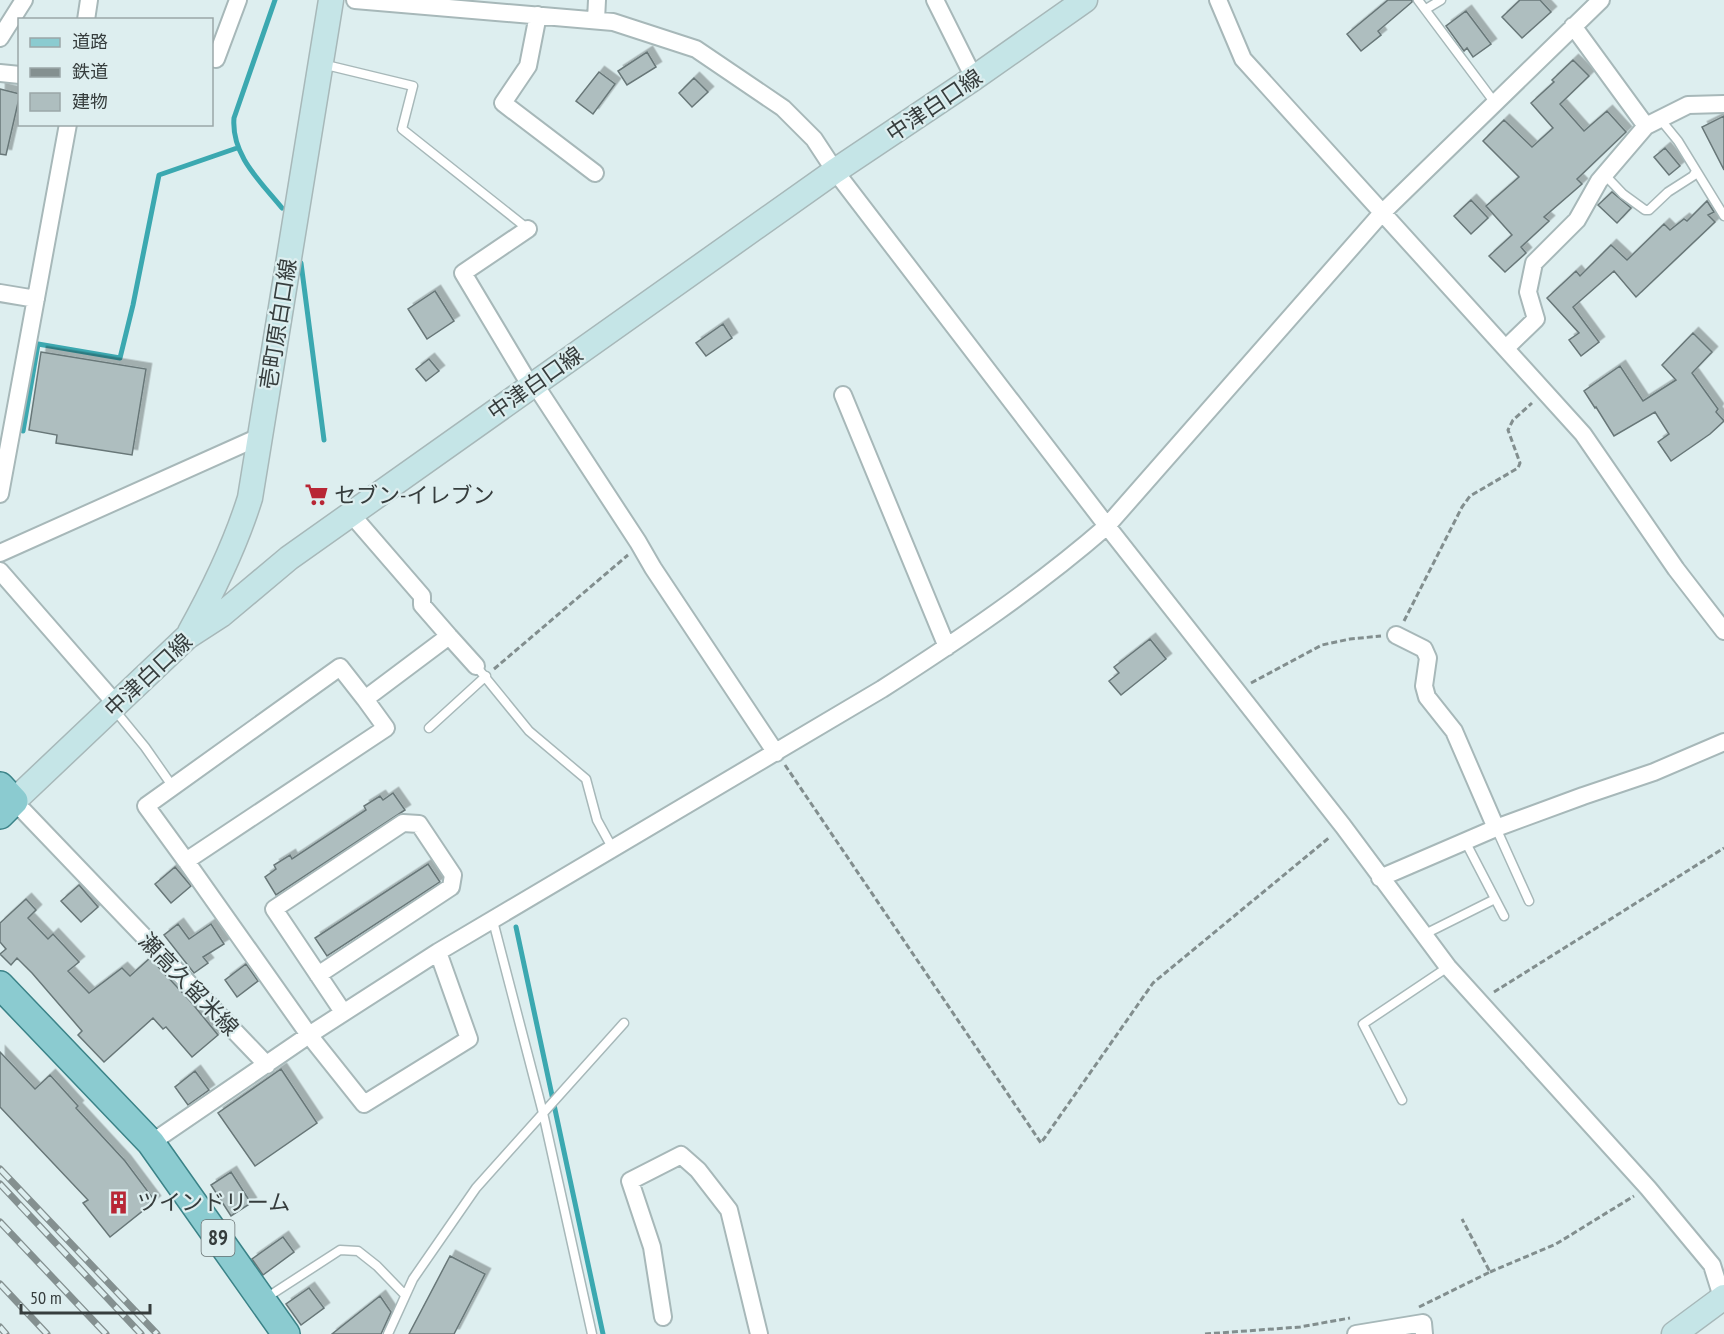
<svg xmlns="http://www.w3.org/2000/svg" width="1724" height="1334" viewBox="0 0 1724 1334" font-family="'PT Sans Narrow','Noto Sans JP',sans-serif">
<defs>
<filter id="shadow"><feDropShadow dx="5.5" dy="-5.5" stdDeviation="0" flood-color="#0004"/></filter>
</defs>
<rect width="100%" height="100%" fill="#ddeeef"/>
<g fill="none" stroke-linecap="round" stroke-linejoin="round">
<!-- stream -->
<path stroke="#3ba8b0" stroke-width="5" d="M 275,0 L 234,118 C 231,155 260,181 282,208
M 301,263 L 324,440
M 23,431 L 38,344 L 120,358 L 133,305 L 159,175 L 237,148
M 0,443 L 1,443
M 516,927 L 603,1334"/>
</g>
<!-- building -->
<path fill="#aebebf" stroke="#687778" stroke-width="1.5" filter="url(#shadow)" d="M 1388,0 L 1412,0 L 1412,2 L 1378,31 L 1381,35 L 1361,51 L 1347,34 Z
M 1520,0 L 1540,0 L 1551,12 L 1522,38 L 1502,17 Z
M 1466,11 L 1491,44 L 1473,57 L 1467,48 L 1464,51 L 1446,26 Z
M 647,52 L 656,67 L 627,85 L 618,71 Z
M 1573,60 L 1589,76 L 1560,104 L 1584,131 L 1607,111 L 1626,132 L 1577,179 L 1582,184 L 1544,217 L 1549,221 L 1521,247 L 1526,253 L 1505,272 L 1489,256 L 1512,235 L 1486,206 L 1519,177 L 1483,141 L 1504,120 L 1532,147 L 1553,128 L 1531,103 L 1554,82 L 1552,80 Z
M 599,72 L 615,84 L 593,114 L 576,101 Z
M 694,78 L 708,92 L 692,107 L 679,93 Z
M 0,89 L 20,94 L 6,155 L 0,154 Z
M 1724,116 L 1724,170 L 1702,127 Z
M 1665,148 L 1680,166 L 1669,175 L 1654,157 Z
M 1612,192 L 1631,208 L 1617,223 L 1598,205 Z
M 1471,200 L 1488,218 L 1471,234 L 1454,216 Z
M 1707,201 L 1714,212 L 1708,215 L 1715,222 L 1636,297 L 1614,271 L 1573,307 L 1599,342 L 1581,356 L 1569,340 L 1579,333 L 1547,298 L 1576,271 L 1580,276 L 1611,245 L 1627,260 L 1664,224 L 1670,230 L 1684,219 L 1687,221 Z
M 435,291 L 454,321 L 427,339 L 408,309 Z
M 723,324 L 732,338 L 706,356 L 696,343 Z
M 1693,333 L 1712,352 L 1692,373 L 1718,409 L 1716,412 L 1724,421 L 1710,434 L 1671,461 L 1658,442 L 1669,434 L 1655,412 L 1614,436 L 1596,407 L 1595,408 L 1584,391 L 1620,366 L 1643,401 L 1676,380 L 1662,365 Z
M 41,352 L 146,369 L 132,455 L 56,443 L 57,435 L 29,430 Z
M 429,359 L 439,371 L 426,381 L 416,369 Z
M 1150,639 L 1166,659 L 1121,695 L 1109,681 L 1119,673 L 1114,667 Z
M 393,793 L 405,810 L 276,895 L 265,877 L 276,869 L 274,865 L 290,855 L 292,859 L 366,810 L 364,806 L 380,796 L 383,800 Z
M 428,864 L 440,882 L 327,956 L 315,938 Z
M 175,867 L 191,886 L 171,903 L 155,884 Z
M 79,885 L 98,907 L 81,922 L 61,901 Z
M 26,899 L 36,910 L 28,918 L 48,939 L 53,934 L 79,962 L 68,971 L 89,993 L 122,968 L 130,976 L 150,958 L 191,1002 L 218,1035 L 192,1057 L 166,1027 L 163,1029 L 153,1018 L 104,1062 L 78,1035 L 82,1031 L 32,973 L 17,958 L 11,965 L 0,954 L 6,949 L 0,942 L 0,923 Z
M 178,924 L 189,939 L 211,924 L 224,944 L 203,957 L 208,963 L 194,973 L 164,935 Z
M 246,964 L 258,981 L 237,997 L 225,980 Z
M 0,1052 L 35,1089 L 50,1075 L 78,1106 L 76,1108 L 125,1161 L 155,1201 L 110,1237 L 83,1203 L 88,1200 L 0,1107 Z
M 281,1069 L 317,1123 L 255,1166 L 218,1113 Z
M 195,1071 L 209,1090 L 188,1105 L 175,1087 Z
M 231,1172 L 251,1203 L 231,1216 L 211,1185 Z
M 283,1237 L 294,1252 L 263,1275 L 252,1259 Z
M 450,1256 L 485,1274 L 454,1334 L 409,1334 Z
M 309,1288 L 324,1308 L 301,1325 L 286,1304 Z
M 380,1296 L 391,1312 L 381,1334 L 332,1334 Z"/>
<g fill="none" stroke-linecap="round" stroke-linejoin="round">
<defs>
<path id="lane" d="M 1418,0 L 1495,103
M 1426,9 L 1441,0
M 322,64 L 413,86 L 402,129 L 528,229
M 1660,119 L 1678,141 L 1724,216
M 1604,174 L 1623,194 L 1645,210 L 1649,210 L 1668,192 L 1693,176 L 1696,171
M 476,666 L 529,731 L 586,779 L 597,820 L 613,849
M 113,708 L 145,747 L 173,787
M 429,728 L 486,676
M 1496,828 L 1529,901
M 1465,841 L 1504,916
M 493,921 L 543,1113 L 592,1334
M 1423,935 L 1495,899
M 1402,1100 L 1363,1024 L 1448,967
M 266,1298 L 340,1250 L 358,1251 L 377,1266 L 405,1295
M 388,1334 L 413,1279 L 476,1188 L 624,1023"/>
<path id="street" d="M 355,0 L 613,22 L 696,49 L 783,108 L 814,139 L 835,171 L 1107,526 L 1343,826 L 1448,967 L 1648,1188 L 1712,1265 L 1722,1297
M 935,0 L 974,78
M 1218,0 L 1243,59 L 1583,434 L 1676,569 L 1724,631
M 538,15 L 528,66 L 503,103 L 595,173
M 86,20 L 89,0
M 596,20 L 597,0
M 1573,26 L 1646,126
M 0,38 L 24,0
M 216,59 L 238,0
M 0,73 L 20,75
M 528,229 L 463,273 L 530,385
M 0,293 L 36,299
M 1506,348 L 1536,319 L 1528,292 L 1534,263 L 1577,220 L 1599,181 L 1646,126 L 1688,105 L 1724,104
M 534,383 L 638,542 L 653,568 L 776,753
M 843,395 L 947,647
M 0,494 L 68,124
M 351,514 L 422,596 L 422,605 L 449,636 L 365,699 L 386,728 L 186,861 L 309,1035 L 364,1104 L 469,1039 L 438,952
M 0,553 L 259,437
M 0,571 L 116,704
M 1396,635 L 1424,649 L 1428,658 L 1424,686 L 1427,697 L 1454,731 L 1496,828
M 449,636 L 476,666
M 14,801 L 267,1065
M 186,861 L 146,806 L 340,667 L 365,699
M 1380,878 L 1496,828 L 1583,796 L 1654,772 L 1724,742
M 318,975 L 451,887 L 453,875 L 419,824 L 403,823 L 274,909 L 343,1012
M 151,1143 L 309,1035 L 438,952 L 882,689 C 960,639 1037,587 1107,526 L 1381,214 L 1601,0
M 663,1317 L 652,1247 L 630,1181 L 681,1155 L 698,1170 L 729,1210 L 759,1334
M 1356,1334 L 1423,1323 L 1424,1334"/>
<path id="secondary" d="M 190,632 C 214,589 235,546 250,498 L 331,0
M 14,801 L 187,637 L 221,615 L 289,558 L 835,171 L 974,78 L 1085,0
M 1674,1334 L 1724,1297"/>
<path id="primary" d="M 0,786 L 14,801 L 0,815
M 0,985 L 151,1143 L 286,1334"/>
</defs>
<!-- lane casing -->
<use href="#lane" stroke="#a7b8b9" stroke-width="11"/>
<!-- street casing -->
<use href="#street" stroke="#a7b8b9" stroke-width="20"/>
<!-- secondary casing -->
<use href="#secondary" stroke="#a7b8b9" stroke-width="27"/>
<!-- primary casing -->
<use href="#primary" stroke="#3b8388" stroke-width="30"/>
<!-- path -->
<path stroke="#828e8e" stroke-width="3" stroke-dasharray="6 3" stroke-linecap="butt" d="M 1404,621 L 1462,507 L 1470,496 L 1518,468 L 1520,463 L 1508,430 L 1513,420 L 1532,403
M 494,669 L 628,555
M 1251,683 L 1322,645 L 1350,639 L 1381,636
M 785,765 L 1041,1143 L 1153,983 L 1330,837
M 1494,992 L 1724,848
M 1490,1272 L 1556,1244 L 1634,1196
M 1419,1307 L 1490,1272 L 1462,1219
M 1205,1334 L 1300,1327 L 1350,1318"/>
<!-- lane -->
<use href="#lane" stroke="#fff" stroke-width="8"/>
<!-- street -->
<use href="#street" stroke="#fff" stroke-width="16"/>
<!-- secondary -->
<use href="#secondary" stroke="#c5e5e7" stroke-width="24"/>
<!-- primary -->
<use href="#primary" stroke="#8bcbd0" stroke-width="27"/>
<defs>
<path id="rail" d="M 0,1169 L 157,1334
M 0,1184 L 141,1334
M 0,1222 L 106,1334
M 0,1284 L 47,1334
M 0,1327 L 6,1334"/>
</defs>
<!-- rail casing -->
<use href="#rail" stroke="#849090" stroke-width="7"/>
<!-- rail -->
<use href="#rail" stroke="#ddeeef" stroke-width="4.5" stroke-dasharray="14" stroke-linecap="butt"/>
</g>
<!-- icons -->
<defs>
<symbol id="supermarket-bare" viewBox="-9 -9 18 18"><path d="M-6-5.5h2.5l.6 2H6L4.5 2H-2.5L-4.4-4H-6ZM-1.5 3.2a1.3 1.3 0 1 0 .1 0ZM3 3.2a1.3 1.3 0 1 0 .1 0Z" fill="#b82635" stroke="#ddeeef" stroke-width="2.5" paint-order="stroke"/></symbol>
<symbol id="building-bare" viewBox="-9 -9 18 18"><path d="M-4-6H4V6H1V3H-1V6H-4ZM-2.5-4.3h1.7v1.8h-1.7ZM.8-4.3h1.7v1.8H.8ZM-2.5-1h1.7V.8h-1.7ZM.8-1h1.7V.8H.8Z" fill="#b82635" stroke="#ddeeef" stroke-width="2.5" paint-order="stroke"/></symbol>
</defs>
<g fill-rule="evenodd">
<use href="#supermarket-bare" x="300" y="478" width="33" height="33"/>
<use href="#building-bare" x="102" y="1186" width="33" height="33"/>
</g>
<g text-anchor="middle" stroke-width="4.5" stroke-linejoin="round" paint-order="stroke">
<!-- shield labels -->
<rect fill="#ddeeef" stroke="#687272" stroke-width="1.5" x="201.5" y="1220" width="33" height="36" rx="4.5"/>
<g font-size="21" font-weight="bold" fill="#363d3d">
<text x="218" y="1245">89</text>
</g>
<!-- street labels -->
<g font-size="22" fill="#363d3d" stroke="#ddeeef">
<text transform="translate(934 105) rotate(-34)" y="8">中津白口線</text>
<text transform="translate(278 324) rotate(-81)" y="8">壱町原白口線</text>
<text transform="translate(535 383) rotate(-35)" y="8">中津白口線</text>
<text transform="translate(148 675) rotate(-43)" y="8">中津白口線</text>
<text transform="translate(189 984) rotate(46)" y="8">瀬高久留米線</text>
</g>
<!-- poi labels -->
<g font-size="22" fill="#363d3d" stroke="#ddeeef" text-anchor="start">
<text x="334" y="503">セブン-イレブン</text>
<text x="137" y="1210">ツインドリーム</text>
</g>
</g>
<!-- legend -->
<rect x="18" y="18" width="195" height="108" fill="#ddeeef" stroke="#9aa7a8" stroke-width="1.5"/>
<rect x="30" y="38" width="30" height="9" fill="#8bcbd0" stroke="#9aa7a8" stroke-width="1.5"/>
<text x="72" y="48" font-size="18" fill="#363d3d">道路</text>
<rect x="30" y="68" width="30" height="9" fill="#849090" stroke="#9aa7a8" stroke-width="1.5"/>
<text x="72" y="78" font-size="18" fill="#363d3d">鉄道</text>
<rect x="30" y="93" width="30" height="18" fill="#aebebf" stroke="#9aa7a8" stroke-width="1.5"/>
<text x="72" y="108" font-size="18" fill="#363d3d">建物</text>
<!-- scale -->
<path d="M21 1304v9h129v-9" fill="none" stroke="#363d3d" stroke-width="3"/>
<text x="30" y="1304" font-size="18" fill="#363d3d" stroke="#ddeeef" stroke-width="4.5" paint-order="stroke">50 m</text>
</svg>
